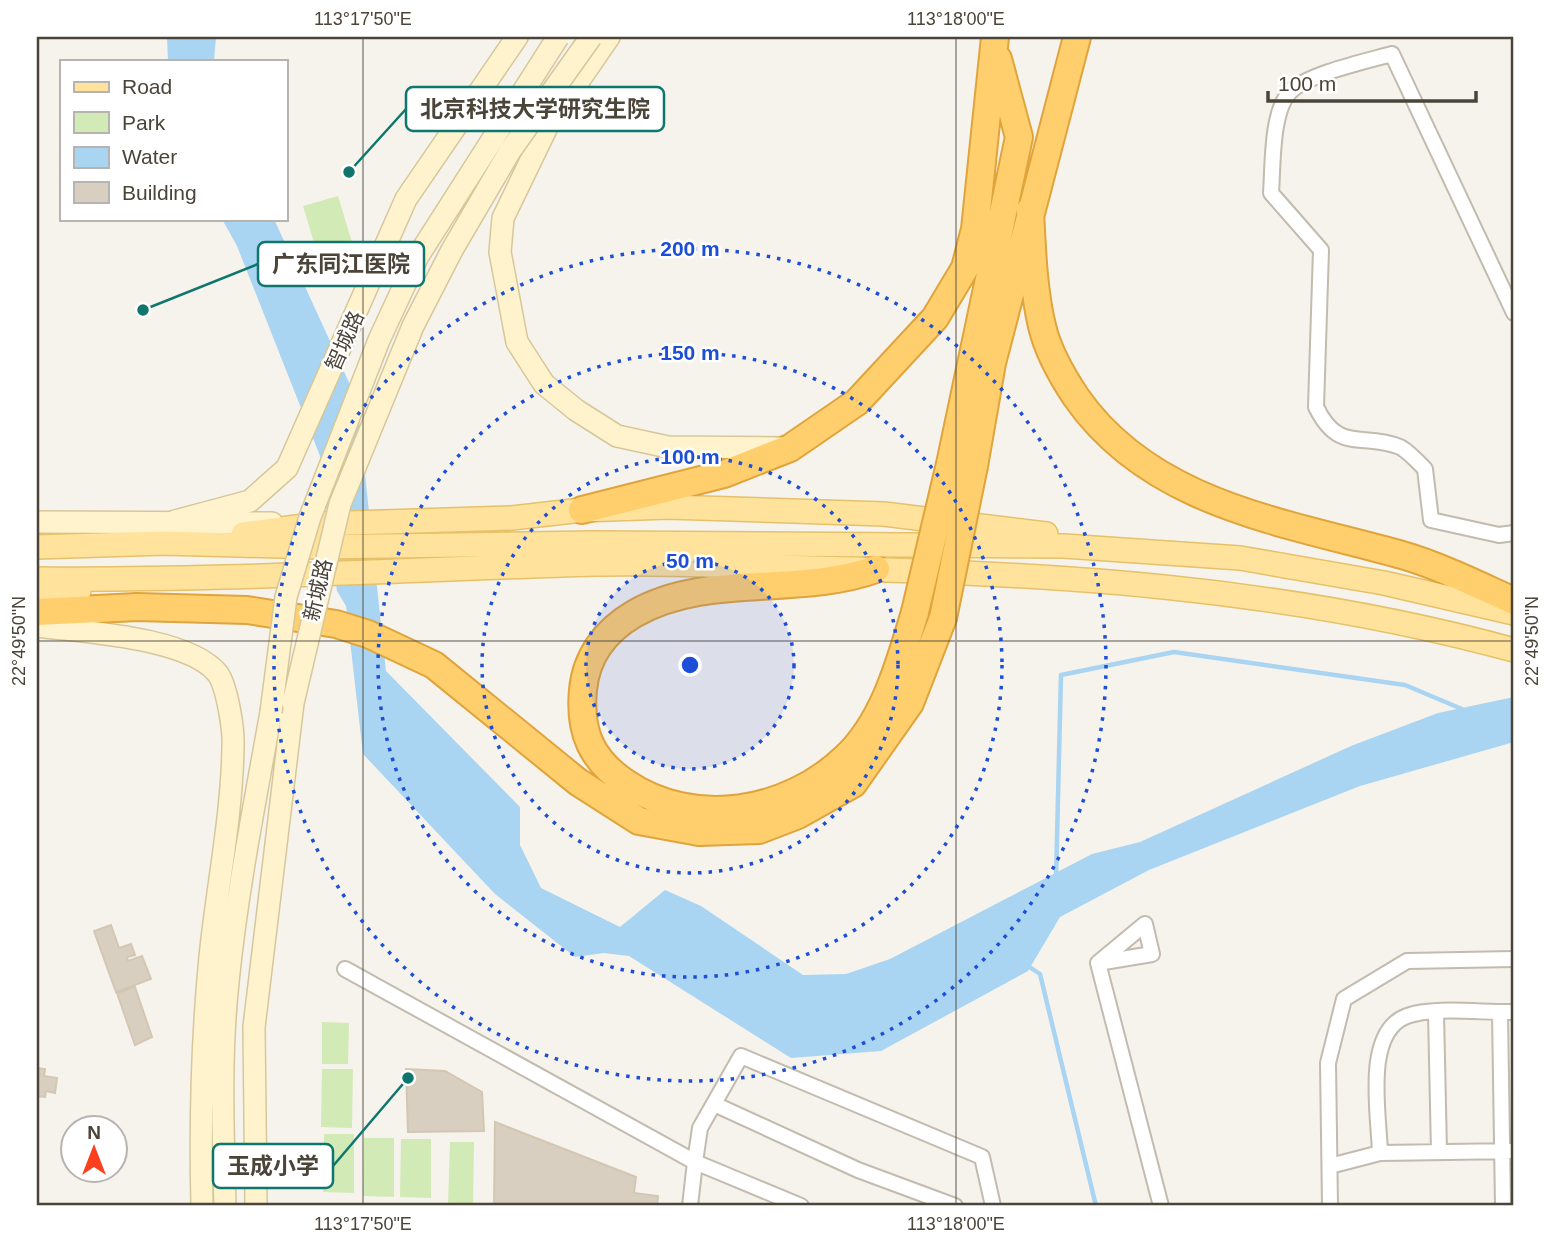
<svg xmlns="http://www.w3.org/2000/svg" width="1551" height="1243" viewBox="0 0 1551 1243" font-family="Helvetica,'Noto Sans SC',sans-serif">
<rect width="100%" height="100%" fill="#f6f3ec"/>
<!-- green -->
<path fill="#d2eab5" d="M 338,196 L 357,259 L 322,269 L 303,206 Z
M 322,1022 L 349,1023 L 348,1064 L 322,1064 Z
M 322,1069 L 353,1069 L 352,1128 L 321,1127 Z
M 324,1134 L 354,1134 L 354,1193 L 323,1192 Z
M 364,1138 L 394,1138 L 394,1197 L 363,1196 Z
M 401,1139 L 431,1139 L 431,1198 L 400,1197 Z
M 450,1142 L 474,1142 L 473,1206 L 448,1206 Z"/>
<!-- water -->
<path fill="#a9d4f2" d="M 167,37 L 216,37 L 214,61 L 168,61 Z
M 222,219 L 274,219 L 357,400 L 386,671 L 520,807 L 520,845 L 541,888 L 620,927 L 665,890 L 701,906 L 803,975 L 846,974 L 890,959 L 1092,854 L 1140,842 L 1351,746 L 1438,713 L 1514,697 L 1514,742 L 1360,786 L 1149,870 L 1060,917 L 1028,971 L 881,1051 L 791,1058 L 629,956 L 604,953 L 575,957 L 495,894 L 363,754 L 346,606 L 337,591 L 320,456 L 237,246 Z"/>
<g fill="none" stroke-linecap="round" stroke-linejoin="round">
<!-- stream -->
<path stroke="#a9d4f2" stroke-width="4.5" d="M 1056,879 L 1061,675 L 1174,652 L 1405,685 L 1462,709
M 1028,966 L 1040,974 L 1096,1206"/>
</g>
<!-- building -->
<path fill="#d8cfc1" stroke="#d3c7b4" stroke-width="2" d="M 111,925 L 119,948 L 131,944 L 135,955 L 127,957 L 128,961 L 142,956 L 151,979 L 116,992 L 94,931 Z
M 135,987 L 152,1037 L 135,1045 L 117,993 Z
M 37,1068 L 45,1069 L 44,1076 L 57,1078 L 55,1093 L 46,1091 L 45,1097 L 37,1096 Z
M 406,1069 L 445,1071 L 482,1092 L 484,1131 L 408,1132 Z
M 495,1122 L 636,1177 L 634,1193 L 658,1196 L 657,1206 L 494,1206 Z"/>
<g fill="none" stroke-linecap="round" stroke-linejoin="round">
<defs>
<path id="street" d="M 1514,313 L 1392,54 C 1367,61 1307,74 1290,92 C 1271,111 1273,167 1271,193 L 1321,250 L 1316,407 C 1339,454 1362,432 1400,447 C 1408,451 1418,462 1425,469 L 1431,520 L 1499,535 L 1514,533
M 1145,924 L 1152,954 L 1098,963 Z
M 1098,963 L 1161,1206
M 345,969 L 695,1162 L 690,1206
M 1436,1013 L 1439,1152
M 1500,1013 L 1503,1206
M 714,1104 L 858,1170 L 955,1206
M 1380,1153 C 1379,1115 1363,1032 1407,1016 C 1433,1006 1485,1013 1514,1012
M 1330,1166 L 1380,1153 L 1514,1151
M 801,1206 L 695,1162 L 700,1128 L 741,1056 L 982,1157 L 993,1206
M 1330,1206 L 1328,1063 L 1344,999 L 1407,961 L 1514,959"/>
<path id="secondary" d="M 609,37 L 547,127 L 503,218 L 500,252 L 517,342 L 544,384 L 576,410 L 617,436 L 668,447 L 781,448
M 175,521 L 250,501 L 287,468 L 406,199 L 517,37
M 37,522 L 272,523
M 37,626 C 82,632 189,637 218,674 C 227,687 234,730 233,746 C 232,817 217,887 210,957 C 202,1039 200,1124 202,1206
M 225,1206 C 223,1131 220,1056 228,982 C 237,891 255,802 271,712
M 256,1206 L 254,1027 L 293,703"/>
<path id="primary" d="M 243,534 L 319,524 L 512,518 L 582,510 L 668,507 L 884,514 L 1046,534
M 37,547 L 164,543 L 317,547 L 594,543 L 1064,546 L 1240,558 L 1384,583 L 1514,613
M 37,579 C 223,581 410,569 596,564 C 668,562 741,567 812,568 C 1051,573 1284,587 1514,650
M 37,597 L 79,591"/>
<path id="highway" d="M 1030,210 C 1032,249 1033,288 1042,326 C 1048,352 1062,376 1076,397 C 1151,505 1285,522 1402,555 C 1440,566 1478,585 1514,601
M 950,464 L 1019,137 L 998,59
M 974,466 L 992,363 L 1077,37
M 582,510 L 724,474 L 790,448 L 857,402 L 935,318 L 965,268 L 975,229 L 995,37
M 876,569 C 799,597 706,572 634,614 C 605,631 586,657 583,690 C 579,731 591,760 626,783 C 694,829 787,813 845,758 C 884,722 900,662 915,612
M 37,612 L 137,607 L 247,610 L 336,624 L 368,634 L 434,665 L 578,782 L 639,821 L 699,832 L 759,830 L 798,815 L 853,784 L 910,703 L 943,618"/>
</defs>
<!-- street casing -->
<use href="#street" stroke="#c2bbae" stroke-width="18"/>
<!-- secondary casing -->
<use href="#secondary" stroke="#d6c79b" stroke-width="24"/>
<!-- primary casing -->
<use href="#primary" stroke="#e6c16a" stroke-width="26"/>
<!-- highway casing -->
<use href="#highway" stroke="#e0a43c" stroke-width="30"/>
<!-- street -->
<use href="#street" stroke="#fff" stroke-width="14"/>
<!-- secondary -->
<use href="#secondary" stroke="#fff3cd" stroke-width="21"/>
<!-- primary -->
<use href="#primary" stroke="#ffe39c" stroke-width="23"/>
<!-- highway -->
<use href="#highway" stroke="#ffcf6e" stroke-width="26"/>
<defs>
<path id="secondary-bridge" d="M 293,703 L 340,504 L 413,326 L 452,250 L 510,151 L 591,37
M 271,712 L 286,597 L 310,517 L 379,340 L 418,256 L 558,37"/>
<path id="highway-bridge" d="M 915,612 L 950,464
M 943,618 L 974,466"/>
</defs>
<!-- secondary-bridge casing -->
<use href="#secondary-bridge" stroke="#d6c79b" stroke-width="24" stroke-linecap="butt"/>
<!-- highway-bridge casing -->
<use href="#highway-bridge" stroke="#e0a43c" stroke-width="30" stroke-linecap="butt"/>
<!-- secondary-bridge -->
<use href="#secondary-bridge" stroke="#fff3cd" stroke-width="21"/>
<!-- highway-bridge -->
<use href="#highway-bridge" stroke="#ffcf6e" stroke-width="26"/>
</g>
<!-- ticks -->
<path fill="none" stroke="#4b4439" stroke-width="2" stroke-opacity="0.45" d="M 363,37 L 363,1206M 956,37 L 956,1206M 37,641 L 1514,641"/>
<!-- distance rings -->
<circle cx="690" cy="665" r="104" fill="#1d4ed8" fill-opacity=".12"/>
<g fill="none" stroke="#1d4ed8" stroke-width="3.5" stroke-dasharray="3.5 7">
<circle cx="690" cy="665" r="104"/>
<circle cx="690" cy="665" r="208"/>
<circle cx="690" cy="665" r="312"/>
<circle cx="690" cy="665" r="416"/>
</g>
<g text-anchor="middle" stroke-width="5" stroke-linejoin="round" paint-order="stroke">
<!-- street labels -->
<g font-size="21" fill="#4b4439" stroke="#fff">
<text transform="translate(345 341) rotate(-66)" y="7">智城路</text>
<text transform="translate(318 590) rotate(-77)" y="7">新城路</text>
</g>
</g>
<circle cx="690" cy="665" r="10" fill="#1d4ed8" stroke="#fff" stroke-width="3.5"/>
<g font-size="21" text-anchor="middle" font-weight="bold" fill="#1d4ed8" stroke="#fff" stroke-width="5" stroke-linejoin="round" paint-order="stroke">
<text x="690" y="256">200 m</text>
<text x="690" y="360">150 m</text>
<text x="690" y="464">100 m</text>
<text x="690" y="568">50 m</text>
</g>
<!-- callouts -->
<path fill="none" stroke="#0f766e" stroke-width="2.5" d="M349 172L406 109M143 310L258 264M408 1078L333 1166"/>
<g fill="#0f766e" stroke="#fff" stroke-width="2.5">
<circle cx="349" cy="172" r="7"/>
<circle cx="143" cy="310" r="7"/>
<circle cx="408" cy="1078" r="7"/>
</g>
<g fill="#fff" stroke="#0f766e" stroke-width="2.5">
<rect x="406" y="87" width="258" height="44" rx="7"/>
<rect x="258" y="242" width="166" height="44" rx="7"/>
<rect x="213" y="1144" width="120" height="44" rx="7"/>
</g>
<g font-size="23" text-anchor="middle" font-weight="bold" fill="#4b4439">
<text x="535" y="117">北京科技大学研究生院</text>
<text x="341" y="272">广东同江医院</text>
<text x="273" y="1174">玉成小学</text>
</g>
<!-- border -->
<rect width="1551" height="1243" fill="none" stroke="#ffffff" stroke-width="77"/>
<!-- legend -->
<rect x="60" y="60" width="228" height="161" fill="#ffffff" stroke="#b7b4b0" stroke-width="2"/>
<rect x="74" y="82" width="35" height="10" fill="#ffe39c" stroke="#b7b4b0" stroke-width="2"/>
<text x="122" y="94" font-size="21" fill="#4b4439">Road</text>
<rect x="74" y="112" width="35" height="21" fill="#d2eab5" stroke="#b7b4b0" stroke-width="2"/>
<text x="122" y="130" font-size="21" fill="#4b4439">Park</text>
<rect x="74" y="147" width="35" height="21" fill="#a9d4f2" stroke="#b7b4b0" stroke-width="2"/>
<text x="122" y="164" font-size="21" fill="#4b4439">Water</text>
<rect x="74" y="182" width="35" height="21" fill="#d8cfc1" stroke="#b7b4b0" stroke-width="2"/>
<text x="122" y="200" font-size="21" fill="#4b4439">Building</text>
<!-- north arrow -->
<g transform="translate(94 1149)"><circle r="33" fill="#ffffff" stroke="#b7b4b0" stroke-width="2"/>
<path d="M0-5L12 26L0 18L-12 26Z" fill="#fc3f1d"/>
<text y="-10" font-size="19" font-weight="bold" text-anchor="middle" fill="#4b4439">N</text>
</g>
<!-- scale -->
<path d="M1268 91v10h208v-10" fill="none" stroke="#4b4439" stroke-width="3.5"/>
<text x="1278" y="91" font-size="21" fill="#4b4439" stroke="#ffffff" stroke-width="5" paint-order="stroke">100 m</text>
<rect x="38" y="38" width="1474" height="1166" fill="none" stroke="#4b4439" stroke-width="2.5"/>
<g font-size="18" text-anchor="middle" fill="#4b4439">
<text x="363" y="25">113°17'50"E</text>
<text x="956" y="25">113°18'00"E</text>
<text transform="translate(19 641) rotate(-90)" y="6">22°49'50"N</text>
<text transform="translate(1532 641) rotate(-90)" y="6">22°49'50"N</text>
<text x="363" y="1230">113°17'50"E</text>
<text x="956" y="1230">113°18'00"E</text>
</g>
</svg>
